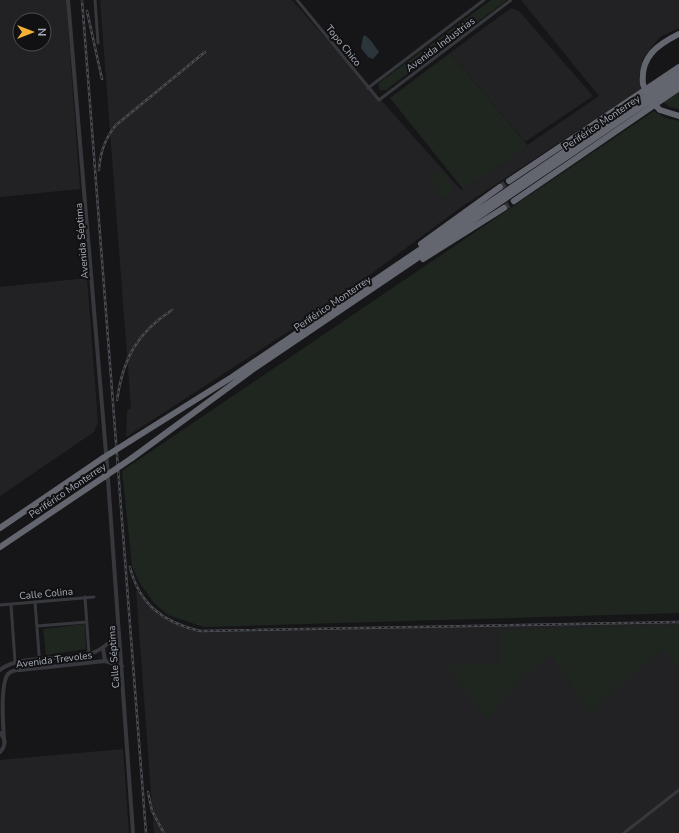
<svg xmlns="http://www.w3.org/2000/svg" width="679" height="833" viewBox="0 0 679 833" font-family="'Nunito Sans',sans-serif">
<rect width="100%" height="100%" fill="#161618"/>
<!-- built -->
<path fill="#222225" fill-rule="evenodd" d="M 0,0 L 66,0 L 80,189 L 0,197 ZM 20,20 L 44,20 L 44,44 L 20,44 Z
M 100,0 L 292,0 L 461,190 L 599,96 L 521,0 L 679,0 L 679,28 L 660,37 L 643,58 L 639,77 L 642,88 L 460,208 L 328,306 L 126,437 L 127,410 L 131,408 Z
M 511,8 L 519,11 L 593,96 L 525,142 L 450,53 Z
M 87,278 L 98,422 L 94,432 L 0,496 L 0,287 Z
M 136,590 L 166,619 L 191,629 L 221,632 L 679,622 L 679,833 L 154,833 Z
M 123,749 L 129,833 L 0,833 L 0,760 Z"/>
<!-- green -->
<path fill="#1e261f" d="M 491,0 L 507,0 L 386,90 L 380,90 L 378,85 L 380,82 Z
M 450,53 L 528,146 L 463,189 L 390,98 Z
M 679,91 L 679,109 L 670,107 L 663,102 Z
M 654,111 L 665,118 L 679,121 L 679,613 L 204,627 L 168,615 L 154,603 L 139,582 L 132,566 L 122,471 Z
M 439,170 L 454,190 L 443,198 L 428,178 Z
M 85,624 L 86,649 L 46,655 L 43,629 Z
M 679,625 L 679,669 L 663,649 L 590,712 L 551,654 L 519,680 L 486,721 L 446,663 L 500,664 L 501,630 Z"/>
<!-- water -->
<path fill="#2c353c" d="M 365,35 L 371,41 L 379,52 L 373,59 L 368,57 L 361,48 L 363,37 Z"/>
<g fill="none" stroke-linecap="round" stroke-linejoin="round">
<!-- motorway-tunnel -->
<path stroke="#333438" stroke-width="6" stroke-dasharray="6 3" stroke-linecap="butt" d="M 500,187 L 509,181
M 504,208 L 514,201"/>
<!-- minor -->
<path stroke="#37383d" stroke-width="3" d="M 95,0 L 98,43
M 297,0 L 379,100 L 511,0
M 368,88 L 484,0
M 85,597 L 89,654
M 35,602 L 40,667
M 0,605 L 94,597
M 11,605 L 15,661
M 37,626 L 87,622
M 624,833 L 679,790"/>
<!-- tertiary -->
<path stroke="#37383d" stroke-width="4" d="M 68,0 L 107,465 L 133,833
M 103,648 L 105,661
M 0,670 C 17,655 65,660 89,654 C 101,651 110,642 119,633
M 0,733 C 6,739 6,746 0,752
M 4,739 C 3,725 0,684 8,674 C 11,671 16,670 20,670 L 105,661 L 122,666"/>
<!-- motorway -->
<path stroke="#63666e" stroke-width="6" d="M 643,84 C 640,57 657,45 679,34
M 660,110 L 679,116
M 509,181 L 679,67
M 514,201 L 679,88
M 421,244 L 500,187
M 423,259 L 504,208
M 130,441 L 232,377 L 679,74
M 132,458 L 252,370 L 679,81
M 0,528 L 103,458
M 0,547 L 104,477"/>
<defs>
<path id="rail" d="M 82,0 L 146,833
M 87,11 L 102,79
M 99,170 C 100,152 105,138 116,125 L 205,52
M 117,400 C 123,358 137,333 172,310
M 130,567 C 139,605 165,623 200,631 L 679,622
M 148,792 L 152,811 L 164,833"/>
</defs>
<!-- rail casing -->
<use href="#rail" stroke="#4a4c52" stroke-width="2.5"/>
<!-- rail -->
<use href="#rail" stroke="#111113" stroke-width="1" stroke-dasharray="3" stroke-linecap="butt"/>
<!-- motorway-bridge -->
<path stroke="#63666e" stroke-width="6" d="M 643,84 L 649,99 L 660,110
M 103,458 L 130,441
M 104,477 L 132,458"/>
</g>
<g text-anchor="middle" stroke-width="4" stroke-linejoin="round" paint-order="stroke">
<!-- street labels -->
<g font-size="10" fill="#a8adb8" stroke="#111113">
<text transform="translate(440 44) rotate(-37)" y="4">Avenida Industrias</text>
<text transform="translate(344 45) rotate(51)" y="4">Topo Chico</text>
<text transform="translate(601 122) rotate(-34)" y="4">Periférico Monterrey</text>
<text transform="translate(81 241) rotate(-95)" y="4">Avenida Séptima</text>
<text transform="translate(332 303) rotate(-34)" y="4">Periférico Monterrey</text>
<text transform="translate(67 490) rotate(-34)" y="4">Periférico Monterrey</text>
<text transform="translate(46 593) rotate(-5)" y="4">Calle Colina</text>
<text transform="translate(113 657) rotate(-94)" y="4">Calle Séptima</text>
<text transform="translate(54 659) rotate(-7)" y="4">Avenida Trevoles</text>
</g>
</g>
<!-- north arrow -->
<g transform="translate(32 32) rotate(90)"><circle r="19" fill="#111113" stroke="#4d4f55"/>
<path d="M0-3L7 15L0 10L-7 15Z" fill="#f2b134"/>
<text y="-6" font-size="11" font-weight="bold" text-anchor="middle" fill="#a8adb8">N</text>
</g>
</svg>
